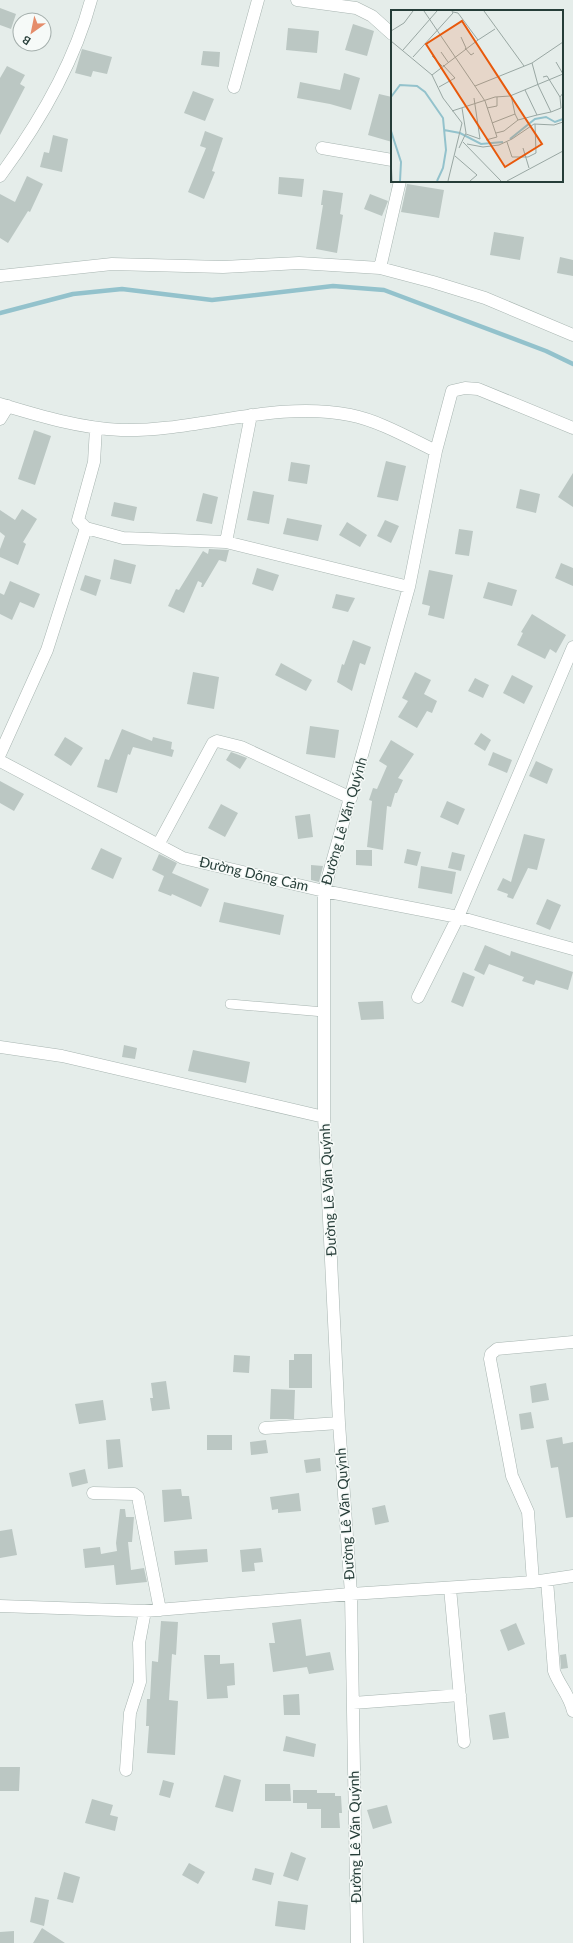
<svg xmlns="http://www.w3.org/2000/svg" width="573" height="1943" viewBox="0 0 573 1943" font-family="Lato,sans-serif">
<rect width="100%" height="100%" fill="#e5edea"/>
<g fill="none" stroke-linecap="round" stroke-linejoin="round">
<!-- stream -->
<path stroke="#93c2cc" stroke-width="4.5" d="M 0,313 L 73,294 L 122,289 L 212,300 L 333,286 L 384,290 L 546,351 L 573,364"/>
</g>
<!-- building -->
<path fill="#bbc7c3" d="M 0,8 L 16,14 L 11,29 L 0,25 Z
M 353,24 L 374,31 L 367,56 L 345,50 Z
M 288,28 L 319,31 L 317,53 L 286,50 Z
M 82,49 L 112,57 L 107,74 L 93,71 L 91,77 L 75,73 Z
M 203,51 L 220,52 L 219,67 L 201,65 Z
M 7,66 L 25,75 L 20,84 L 25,87 L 0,135 L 0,78 Z
M 344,73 L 360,78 L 351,110 L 330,104 L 297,98 L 300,82 L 340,90 Z
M 193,91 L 214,99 L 205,121 L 184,113 Z
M 379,94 L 392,97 L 392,142 L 368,135 Z
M 205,131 L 223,138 L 212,171 L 215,172 L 204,199 L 188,192 L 206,148 L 200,146 Z
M 53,135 L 68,139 L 62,172 L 40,167 L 44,152 L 49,153 Z
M 27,176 L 43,184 L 30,212 L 28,211 L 8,243 L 0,238 L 0,194 L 15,202 Z
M 279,177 L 304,179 L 302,197 L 278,194 Z
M 407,184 L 444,190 L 439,218 L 401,212 Z
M 323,190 L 343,193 L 340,214 L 343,215 L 337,253 L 316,249 L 323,205 L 321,205 Z
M 370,194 L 388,201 L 382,216 L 364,209 Z
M 494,232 L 524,237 L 520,260 L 490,255 Z
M 560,257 L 573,260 L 573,276 L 557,273 Z
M 34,430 L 51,436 L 35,485 L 18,479 Z
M 386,461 L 406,466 L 398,501 L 377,497 Z
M 291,462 L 310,465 L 307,484 L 288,481 Z
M 573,473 L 573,507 L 558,497 Z
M 520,489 L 540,494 L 536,513 L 516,508 Z
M 253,491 L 274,495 L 269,524 L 247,520 Z
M 203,493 L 218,497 L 212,524 L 196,521 Z
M 114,502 L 137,507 L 134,521 L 111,516 Z
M 22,509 L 37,519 L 23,542 L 26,544 L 18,565 L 0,557 L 0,549 L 5,536 L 0,532 L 0,510 L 15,520 Z
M 287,518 L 322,525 L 318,541 L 283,534 Z
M 385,520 L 399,526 L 391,543 L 377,536 Z
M 347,522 L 367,535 L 360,547 L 339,535 Z
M 459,529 L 473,531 L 469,556 L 455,554 Z
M 209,549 L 229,550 L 226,562 L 219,560 L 203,587 L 201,587 L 202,583 L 198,581 L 184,613 L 168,606 L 176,589 L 179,590 L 203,551 L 208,554 Z
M 114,559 L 136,565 L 131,584 L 110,579 Z
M 561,563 L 573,568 L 573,586 L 555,578 Z
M 257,568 L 279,575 L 273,591 L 252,584 Z
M 429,570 L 453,575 L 444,619 L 428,615 L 430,606 L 422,604 Z
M 85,575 L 101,580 L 96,596 L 80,590 Z
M 10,581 L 40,594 L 34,608 L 20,602 L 12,620 L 0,614 L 0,593 L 4,595 Z
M 488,582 L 517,590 L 512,606 L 483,598 Z
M 336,594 L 355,598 L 348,612 L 332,608 Z
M 532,614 L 566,635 L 556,653 L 550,649 L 545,659 L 517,645 L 523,633 L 521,632 Z
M 353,640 L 371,647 L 365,665 L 360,663 L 352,691 L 337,682 L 342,664 L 344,665 Z
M 281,663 L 312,680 L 306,691 L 275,675 Z
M 193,672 L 219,677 L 214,709 L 187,704 Z
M 415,672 L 431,680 L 424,694 L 437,701 L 432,713 L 427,711 L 417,728 L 398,717 L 408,701 L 402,698 Z
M 512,675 L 533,686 L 524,704 L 503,693 Z
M 475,678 L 489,685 L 483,698 L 468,691 Z
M 310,726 L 339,730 L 335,758 L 306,754 Z
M 122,729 L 152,741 L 153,737 L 172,742 L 171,749 L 174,750 L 172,757 L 133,747 L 130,755 L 128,754 L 117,793 L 97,787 L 105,759 L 109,760 Z
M 481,733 L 491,740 L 485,751 L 474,744 Z
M 65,737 L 83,748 L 71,766 L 54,755 Z
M 391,740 L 414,754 L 398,778 L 403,780 L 397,793 L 395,793 L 391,807 L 387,806 L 383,850 L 367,847 L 372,801 L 369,800 L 373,788 L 377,789 L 387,766 L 379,761 Z
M 231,752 L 247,758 L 240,769 L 226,760 Z
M 493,752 L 512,760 L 507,773 L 488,765 Z
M 536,761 L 553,769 L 547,784 L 529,776 Z
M 0,781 L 24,794 L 14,811 L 0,803 Z
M 447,801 L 465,809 L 458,825 L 440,817 Z
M 221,804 L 238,813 L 225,837 L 208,828 Z
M 310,814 L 313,837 L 298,839 L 295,816 Z
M 524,834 L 545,839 L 537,870 L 528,868 L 513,899 L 507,897 L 508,894 L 497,890 L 503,878 L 511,882 Z
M 101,848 L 122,858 L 113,879 L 91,869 Z
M 407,849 L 421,852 L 417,866 L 404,863 Z
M 356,850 L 372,850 L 372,866 L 356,865 Z
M 452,852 L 465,855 L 461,871 L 448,868 Z
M 159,854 L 177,863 L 172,873 L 209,889 L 201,907 L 172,894 L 171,896 L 158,891 L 164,876 L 152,870 Z
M 311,865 L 323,866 L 319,882 L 311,880 Z
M 421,866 L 456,872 L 452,894 L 418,888 Z
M 547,899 L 561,905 L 550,930 L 536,924 Z
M 224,902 L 284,915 L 280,935 L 219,922 Z
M 485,945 L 510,956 L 511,951 L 573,972 L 568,990 L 536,980 L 534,985 L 522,981 L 524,977 L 489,964 L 484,975 L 474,970 Z
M 463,972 L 475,977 L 463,1007 L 451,1002 Z
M 383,1001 L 384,1019 L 361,1020 L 358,1002 Z
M 124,1045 L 137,1048 L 135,1059 L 122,1057 Z
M 193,1050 L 250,1062 L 246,1083 L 188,1071 Z
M 294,1354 L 312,1354 L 312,1388 L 289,1388 L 289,1360 L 294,1360 Z
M 234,1355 L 250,1356 L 249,1373 L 233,1372 Z
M 166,1381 L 170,1409 L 152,1411 L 150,1398 L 153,1398 L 151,1383 Z
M 546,1383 L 549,1400 L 532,1403 L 530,1386 Z
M 271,1389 L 295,1390 L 294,1419 L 270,1419 Z
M 103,1400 L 106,1420 L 79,1424 L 75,1404 Z
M 531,1412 L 534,1428 L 521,1430 L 519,1414 Z
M 207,1435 L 232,1435 L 232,1450 L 207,1450 Z
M 562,1437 L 563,1444 L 573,1442 L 573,1517 L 566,1518 L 558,1467 L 551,1468 L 546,1440 Z
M 120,1439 L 123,1467 L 108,1469 L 106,1440 Z
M 266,1440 L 268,1453 L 251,1455 L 250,1442 Z
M 320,1458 L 321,1471 L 306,1473 L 304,1460 Z
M 85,1469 L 88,1483 L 72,1487 L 69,1473 Z
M 181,1489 L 182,1496 L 189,1496 L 192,1519 L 164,1522 L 162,1490 Z
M 299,1493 L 301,1511 L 278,1513 L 278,1509 L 272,1510 L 270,1497 Z
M 385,1505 L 389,1522 L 375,1525 L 372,1508 Z
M 120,1509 L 125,1509 L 126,1517 L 134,1517 L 132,1542 L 128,1542 L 131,1570 L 144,1568 L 147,1582 L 116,1585 L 114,1565 L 85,1568 L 83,1549 L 100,1547 L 101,1554 L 117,1551 L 116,1543 Z
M 12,1529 L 17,1555 L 0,1558 L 0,1531 Z
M 261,1548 L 263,1562 L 254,1563 L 255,1571 L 242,1572 L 240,1550 Z
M 207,1549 L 208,1562 L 175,1565 L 174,1551 Z
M 301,1619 L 306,1656 L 330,1652 L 334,1670 L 309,1674 L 307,1667 L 273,1672 L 269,1643 L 275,1643 L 272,1623 Z
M 161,1621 L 178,1622 L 176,1655 L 172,1654 L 169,1700 L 178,1701 L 175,1755 L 147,1753 L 149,1726 L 146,1726 L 147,1699 L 150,1699 L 152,1661 L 158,1662 Z
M 516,1623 L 525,1644 L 508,1651 L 500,1630 Z
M 566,1654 L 568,1668 L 561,1669 L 560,1655 Z
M 204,1655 L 220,1655 L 220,1664 L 234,1663 L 235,1685 L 227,1686 L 228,1698 L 207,1699 Z
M 299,1694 L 300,1715 L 284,1715 L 283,1695 Z
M 505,1712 L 509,1738 L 493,1740 L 489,1715 Z
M 286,1736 L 316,1744 L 314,1757 L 283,1751 Z
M 0,1767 L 20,1767 L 19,1791 L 0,1791 Z
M 224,1775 L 241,1780 L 233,1812 L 215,1807 Z
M 163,1780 L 174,1783 L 170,1798 L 159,1795 Z
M 265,1784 L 290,1784 L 291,1801 L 265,1801 Z
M 293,1790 L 317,1790 L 317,1793 L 335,1793 L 335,1796 L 341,1796 L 342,1813 L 339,1813 L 340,1828 L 321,1828 L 321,1809 L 307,1809 L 307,1803 L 293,1803 Z
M 92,1799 L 113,1805 L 110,1815 L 118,1817 L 115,1831 L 85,1823 Z
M 387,1805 L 392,1823 L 373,1829 L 367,1810 Z
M 291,1852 L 306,1858 L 298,1881 L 283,1876 Z
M 189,1863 L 205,1872 L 198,1884 L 182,1875 Z
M 255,1868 L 274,1873 L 271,1885 L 252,1880 Z
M 64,1872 L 80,1877 L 73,1903 L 57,1899 Z
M 35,1897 L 49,1900 L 44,1926 L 30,1922 Z
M 278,1901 L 308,1905 L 305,1930 L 275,1926 Z
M 42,1928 L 65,1943 L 33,1943 Z
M 14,1931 L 14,1943 L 0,1943 L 0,1932 Z"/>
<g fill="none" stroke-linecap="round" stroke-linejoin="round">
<defs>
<path id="lane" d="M 230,1004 L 324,1012"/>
<path id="street" d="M 297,0 L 356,8 L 372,16 L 392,34
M 234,87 L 258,0
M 322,148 L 392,160
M 0,176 C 39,123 74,64 91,0
M 380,268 L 400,181
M 0,276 L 112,264 L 223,267 L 299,263 L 380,268 L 433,282 L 485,298 L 573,335
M 0,404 C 40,416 79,428 121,430 C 197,432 273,400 350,415 C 380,421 409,438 436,451
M 0,419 L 8,406
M 96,428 L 94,462 L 78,520 L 86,528 L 123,538 L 226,542 L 409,587
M 226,542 L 251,415
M 0,754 L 47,650 L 86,528
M 0,761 L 183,858 L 324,891 L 458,917 L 573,949
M 158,845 L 213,743 L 217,741 L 241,747 L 351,798
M 418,997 L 458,917 L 573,647
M 0,1047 L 62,1056 L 324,1117
M 265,1428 L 339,1423
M 93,1493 L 134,1494 L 138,1497 L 160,1610
M 547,1580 L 554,1671 C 559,1685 570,1696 573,1711
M 533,1582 L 528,1512 L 512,1476 L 490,1359 L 491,1354 L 497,1349 L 573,1342
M 450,1588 L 464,1742
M 0,1606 L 145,1611 L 351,1594 L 533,1582 L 573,1576
M 353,1703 L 460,1695
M 126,1770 L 130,1713 L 140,1682 L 139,1643 L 145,1611
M 357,1943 L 351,1594 L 339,1423 L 324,1117 L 324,891 L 409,587 L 436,451 L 452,391 L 465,388 L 478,389 L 573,428"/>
</defs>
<!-- lane casing -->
<use href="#lane" stroke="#a8b5b1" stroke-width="10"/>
<!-- street casing -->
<use href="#street" stroke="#a8b5b1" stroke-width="13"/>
<!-- lane -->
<use href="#lane" stroke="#fff" stroke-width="9"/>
<!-- street -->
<use href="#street" stroke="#fff" stroke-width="12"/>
</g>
<g text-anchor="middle" stroke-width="3" stroke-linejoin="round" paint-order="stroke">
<!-- street labels -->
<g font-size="14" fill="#263d38" stroke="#f6faf8">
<text transform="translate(344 821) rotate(-74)" y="5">Đường Lê Văn Quýnh</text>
<text transform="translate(254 874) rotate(13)" y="5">Đường Dõng Cảm</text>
<text transform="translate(328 1190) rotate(-93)" y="5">Đường Lê Văn Quýnh</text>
<text transform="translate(345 1514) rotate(-94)" y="5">Đường Lê Văn Quýnh</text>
<text transform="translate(355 1837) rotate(-91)" y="5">Đường Lê Văn Quýnh</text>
</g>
</g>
<!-- overview -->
<g transform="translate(391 10)">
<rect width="172" height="172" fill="#e5edea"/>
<path fill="none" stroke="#93c2cc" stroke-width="2" d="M 0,87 L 9,75 L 26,76 L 34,82 L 52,108 L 55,140 L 52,158 L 46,171M 53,120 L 69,123 L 90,134 L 112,132M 0,121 L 10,152 L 9,171M 119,129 L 144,109 L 155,107 L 164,112 L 172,109"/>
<path fill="none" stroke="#99a7a3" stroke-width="1" d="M 33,1 L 94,91 L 106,127 L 95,130M 93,1 L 133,56M 0,21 L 13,13 L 22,1M 70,27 L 75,38M 87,30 L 104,19M 0,31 L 41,65 L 52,88 L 71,113 L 57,171M 74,38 L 80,45 L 83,43M 12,40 L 46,1M 50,42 L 57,52M 41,46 L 51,56M 22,47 L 62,3 L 61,1M 165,52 L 172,64M 141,53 L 147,75M 41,65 L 87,30 L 67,3 L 62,2M 152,67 L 156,66 L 169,87M 84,76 L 141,53 L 172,32M 48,77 L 64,68 L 52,55M 134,80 L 146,105 L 160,102 L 147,75M 120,85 L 124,104M 96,98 L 106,96 L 106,87M 61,101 L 104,87 L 119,86 L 172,64M 160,102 L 170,98 L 169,87 L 172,83M 101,113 L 124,104 L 127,110M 105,123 L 113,121 L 127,110 L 146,105M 75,124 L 89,129 L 83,88M 72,132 L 110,171M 116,132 L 121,147 L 137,147 L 145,143 L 144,114M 76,134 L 92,137 L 108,135 L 121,129 L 143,114 L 163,115 L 172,112M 68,138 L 75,123 L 71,98M 132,138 L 138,158M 0,146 L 1,171M 64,146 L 86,165 L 79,171M 116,171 L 172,141"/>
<path fill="#e8590c" fill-opacity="0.15" stroke="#e8590c" stroke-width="2" d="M 71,11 L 151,134 L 114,157 L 35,34 Z"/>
<rect width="172" height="172" fill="none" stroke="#263d38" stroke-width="2"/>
</g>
<!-- north arrow -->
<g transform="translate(32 32) rotate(213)"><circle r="19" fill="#f6faf8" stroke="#a3aeab"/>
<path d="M0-3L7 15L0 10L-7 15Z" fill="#e58d6b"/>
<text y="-6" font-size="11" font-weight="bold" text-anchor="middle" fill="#263d38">B</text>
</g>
</svg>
